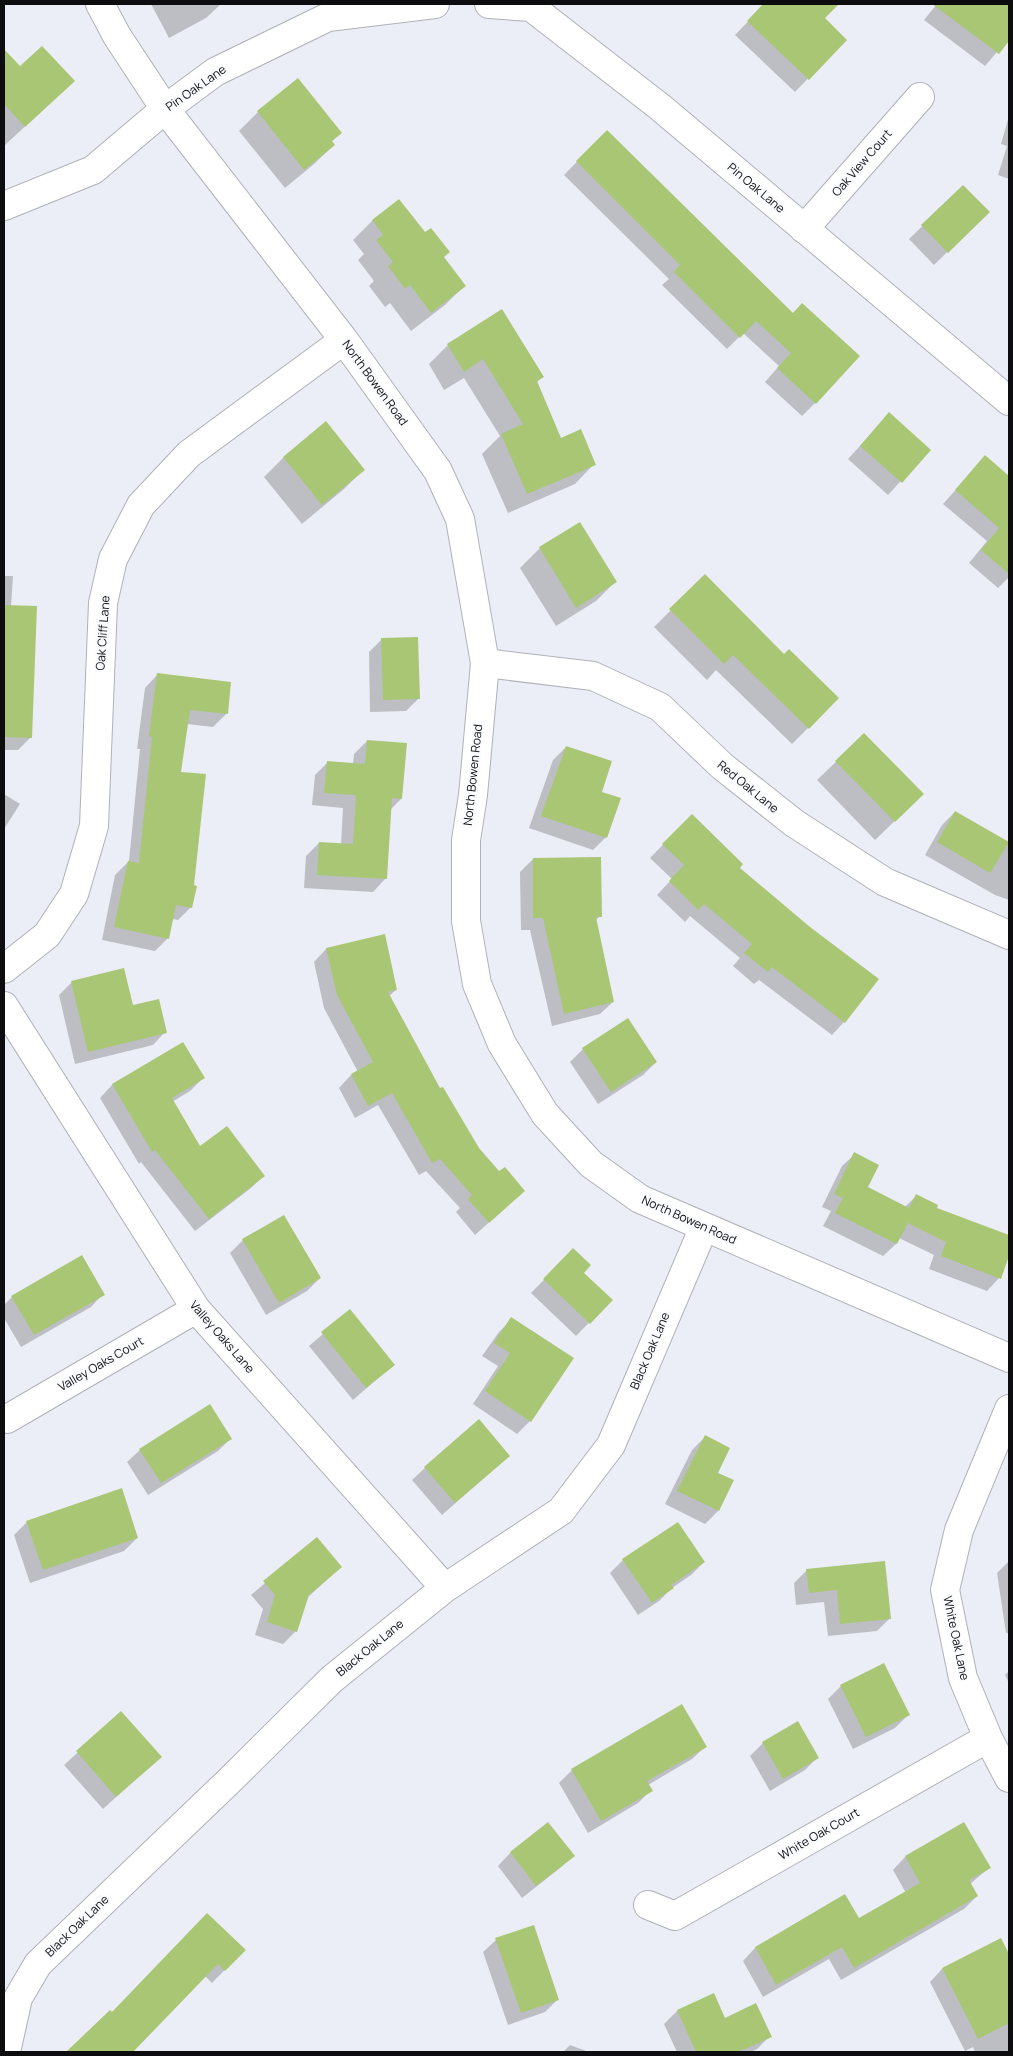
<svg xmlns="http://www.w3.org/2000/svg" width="1013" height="2056" viewBox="0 0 1013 2056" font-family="Manrope,sans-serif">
<rect width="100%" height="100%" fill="#ebeef6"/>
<!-- shadow -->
<path fill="#0003" d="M 151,4 L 221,4 L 206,18 L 169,38 Z
M 765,4 L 837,4 L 823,19 L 845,40 L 795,92 L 735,35 Z
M 937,4 L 1009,4 L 1009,38 L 985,66 L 924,20 Z
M 8,55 L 20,68 L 74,81 L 5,145 L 4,144 L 4,59 Z
M 298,80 L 341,133 L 331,142 L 334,145 L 314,164 L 285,188 L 239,131 L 258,112 Z
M 1009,116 L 1009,179 L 998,175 L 1007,146 L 1001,144 Z
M 607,131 L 793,314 L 815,403 L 802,416 L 765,382 L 779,366 L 743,333 L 727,349 L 662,285 L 669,279 L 564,175 Z
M 963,187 L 988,212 L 934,265 L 909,239 Z
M 399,201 L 464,286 L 445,305 L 411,331 L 390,303 L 385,307 L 369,286 L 374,281 L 358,260 L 364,254 L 353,240 L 372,221 Z
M 448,345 L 542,377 L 536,383 L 560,439 L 594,464 L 575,484 L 508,513 L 482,454 L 500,436 L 464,378 L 444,390 L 429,364 Z
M 889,414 L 929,450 L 888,495 L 848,459 Z
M 325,423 L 363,470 L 344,489 L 302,524 L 264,477 L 283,458 Z
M 985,457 L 1009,478 L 1009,577 L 998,588 L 969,563 L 987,541 L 943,504 Z
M 579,524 L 615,582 L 596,601 L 556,626 L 520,568 L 540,548 Z
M 4,576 L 13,576 L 11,606 L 31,737 L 18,750 L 4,750 Z
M 705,576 L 784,656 L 838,698 L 792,744 L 716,670 L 707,680 L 654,627 Z
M 382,639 L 419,698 L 406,711 L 370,712 L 369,652 Z
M 157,675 L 230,683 L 226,714 L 213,727 L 187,724 L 180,773 L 191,907 L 178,920 L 172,919 L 168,938 L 155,951 L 102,940 L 115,875 L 129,861 L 140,749 L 137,749 L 145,688 Z
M 864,735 L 903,813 L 875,840 L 817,780 Z
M 367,741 L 401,799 L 390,810 L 385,879 L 373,892 L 304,888 L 306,856 L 319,843 L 341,845 L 343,808 L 312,805 L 315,775 L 328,762 L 353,764 L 354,754 Z
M 566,747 L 600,793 L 606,837 L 593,850 L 529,828 L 553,760 Z
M 4,794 L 20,804 L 4,829 Z
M 955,812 L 1009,844 L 1009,900 L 995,895 L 925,855 L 942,825 Z
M 692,815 L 738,868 L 844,1022 L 832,1035 L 759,980 L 754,984 L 733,966 L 740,958 L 690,916 L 685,922 L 657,895 L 672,879 L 650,858 Z
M 533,859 L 600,916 L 595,921 L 613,1002 L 600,1014 L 552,1026 L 530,930 L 521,930 L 520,872 Z
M 326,949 L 396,990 L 389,996 L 440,1090 L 478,1149 L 499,1173 L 524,1191 L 475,1235 L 456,1212 L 460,1208 L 426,1171 L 419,1175 L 378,1105 L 355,1118 L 339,1088 L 351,1075 L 358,1072 L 324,1008 L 314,962 Z
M 72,982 L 132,1006 L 165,1032 L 153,1045 L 75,1064 L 59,995 Z
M 583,1049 L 656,1062 L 643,1075 L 598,1104 L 570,1062 Z
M 203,1078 L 190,1091 L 172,1102 L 200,1148 L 264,1175 L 251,1188 L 195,1231 L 141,1162 L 139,1164 L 100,1098 L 112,1085 Z
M 855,1154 L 866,1187 L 905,1207 L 916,1196 L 935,1208 L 1009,1237 L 1009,1253 L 999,1278 L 987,1291 L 929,1269 L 934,1255 L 899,1238 L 896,1244 L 883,1256 L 823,1226 L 831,1211 L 822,1207 L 842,1166 Z
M 243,1240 L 320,1278 L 307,1291 L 266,1315 L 230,1253 Z
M 573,1250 L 582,1273 L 611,1300 L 576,1336 L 531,1293 Z
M 103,1294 L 91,1307 L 21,1347 L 4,1318 L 4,1305 L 12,1297 Z
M 350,1311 L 393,1365 L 353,1400 L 309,1346 Z
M 512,1319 L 530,1421 L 517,1434 L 473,1404 L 498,1366 L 482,1356 L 499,1332 Z
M 705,1437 L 717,1473 L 732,1481 L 718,1511 L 705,1524 L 665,1504 L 692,1450 Z
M 230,1439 L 218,1451 L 148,1495 L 127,1462 L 140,1450 Z
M 509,1456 L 442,1515 L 412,1480 L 425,1468 Z
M 27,1522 L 137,1538 L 124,1551 L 30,1583 L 14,1535 Z
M 317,1538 L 341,1567 L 307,1598 L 296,1631 L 283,1644 L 255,1635 L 263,1609 L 251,1595 Z
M 623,1560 L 704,1562 L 691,1575 L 672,1588 L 659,1601 L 638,1615 L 610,1573 Z
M 1009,1561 L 1009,1633 L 1006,1633 L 997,1573 Z
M 807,1570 L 890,1618 L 877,1631 L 828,1636 L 824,1602 L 796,1605 L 794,1583 Z
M 1009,1671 L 1009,1683 L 1005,1675 Z
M 841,1686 L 908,1715 L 895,1728 L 853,1749 L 828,1699 Z
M 121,1713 L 160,1757 L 103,1809 L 64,1765 Z
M 798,1723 L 818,1757 L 805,1770 L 770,1791 L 750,1756 L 763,1743 Z
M 705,1747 L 692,1759 L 648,1785 L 651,1790 L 638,1803 L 588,1833 L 559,1783 L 572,1770 Z
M 964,1823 L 989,1868 L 970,1884 L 977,1896 L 964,1909 L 841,1980 L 829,1959 L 763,1997 L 743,1961 L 755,1948 L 844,1895 L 858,1920 L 906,1893 L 893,1870 L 905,1857 Z
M 548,1824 L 573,1856 L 560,1868 L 522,1898 L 498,1866 L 510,1853 Z
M 496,1940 L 558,1999 L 545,2012 L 508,2025 L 483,1952 Z
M 1000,1940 L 1009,1957 L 1009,2052 L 975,2052 L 973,2047 L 965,2051 L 930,1982 L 942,1969 Z
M 244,1950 L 212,1983 L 205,1976 L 131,2052 L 68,2052 L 110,2012 L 112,2013 Z
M 713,1995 L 725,2019 L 770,2036 L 757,2049 L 751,2052 L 677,2052 L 664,2024 L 677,2011 Z
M 570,2045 L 589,2052 L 563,2052 Z"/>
<!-- building -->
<path fill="#a9c675" d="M 763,4 L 839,4 L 825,18 L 847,40 L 809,80 L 747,21 Z
M 932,4 L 1009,4 L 1009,41 L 999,54 Z
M 42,46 L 75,81 L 25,127 L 4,104 L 4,49 L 20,66 Z
M 298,78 L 342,133 L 332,141 L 335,145 L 304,170 L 257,111 Z
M 607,130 L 793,313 L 802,303 L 860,356 L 816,404 L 777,368 L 791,353 L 756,321 L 740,338 L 674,272 L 680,265 L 576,161 Z
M 963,185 L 990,212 L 948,253 L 921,225 Z
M 399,199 L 425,232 L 431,228 L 450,252 L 444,257 L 466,286 L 431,313 L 410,285 L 405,289 L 388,266 L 393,262 L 376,240 L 383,235 L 372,220 Z
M 502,309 L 544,377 L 537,381 L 561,438 L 581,429 L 596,465 L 527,494 L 501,434 L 523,424 L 483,359 L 464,372 L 447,344 Z
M 889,412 L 931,450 L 902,483 L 860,446 Z
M 326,421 L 365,470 L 322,505 L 283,457 Z
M 985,455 L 1009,476 L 1009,574 L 981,550 L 999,528 L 955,490 Z
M 580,522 L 617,582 L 576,608 L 539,547 Z
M 705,574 L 784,654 L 789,649 L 839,698 L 809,729 L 733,655 L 724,664 L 669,609 Z
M 4,605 L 37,606 L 32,738 L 4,737 Z
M 418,637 L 420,699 L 383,700 L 381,638 Z
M 157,673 L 231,682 L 228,714 L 190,710 L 181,772 L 206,774 L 194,885 L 197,886 L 192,908 L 176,905 L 169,939 L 114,927 L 128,861 L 139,863 L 152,737 L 149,736 Z
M 864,733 L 924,794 L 895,822 L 835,761 Z
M 367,740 L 407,743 L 402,799 L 392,798 L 387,879 L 317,875 L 319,842 L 353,844 L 356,795 L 324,793 L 327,761 L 365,764 Z
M 566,746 L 612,761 L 602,792 L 621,798 L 607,838 L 541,816 Z
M 955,811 L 1009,842 L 990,873 L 937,842 Z
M 692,814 L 743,864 L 740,868 L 810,927 L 879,979 L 845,1023 L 772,967 L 768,972 L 744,953 L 752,944 L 704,904 L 698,910 L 669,881 L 684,865 L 662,844 Z
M 601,857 L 602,917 L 596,917 L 614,1002 L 564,1014 L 543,918 L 533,918 L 533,858 Z
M 385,934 L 397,990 L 388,992 L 440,1088 L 443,1087 L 479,1148 L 499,1171 L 505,1167 L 525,1191 L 489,1223 L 468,1199 L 472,1195 L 440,1159 L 432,1163 L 392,1093 L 368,1106 L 351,1074 L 373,1062 L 337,995 L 326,948 Z
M 124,968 L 133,1005 L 159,999 L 167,1033 L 88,1052 L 71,981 Z
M 628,1018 L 657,1062 L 611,1092 L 582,1048 Z
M 183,1042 L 205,1078 L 172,1098 L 200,1146 L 227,1126 L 265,1176 L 209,1219 L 155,1150 L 152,1152 L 112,1084 Z
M 854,1152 L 879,1165 L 868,1187 L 909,1208 L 916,1194 L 938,1205 L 937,1208 L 1009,1235 L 1009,1256 L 1001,1279 L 941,1256 L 946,1242 L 908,1223 L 897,1244 L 835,1213 L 843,1198 L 834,1194 Z
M 284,1215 L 321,1278 L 279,1303 L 242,1239 Z
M 573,1248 L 591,1265 L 584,1273 L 613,1300 L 590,1324 L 543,1279 Z
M 82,1255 L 105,1295 L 34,1335 L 11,1296 Z
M 350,1309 L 395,1365 L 366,1388 L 321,1332 Z
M 511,1317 L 574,1358 L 531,1422 L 485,1391 L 510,1353 L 494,1343 Z
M 210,1404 L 232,1439 L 161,1483 L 139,1449 Z
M 479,1419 L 510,1456 L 455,1503 L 424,1467 Z
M 705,1435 L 730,1448 L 718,1473 L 734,1480 L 719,1511 L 677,1491 Z
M 122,1488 L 138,1538 L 43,1570 L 26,1521 Z
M 678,1522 L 705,1562 L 671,1585 L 674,1588 L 652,1603 L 622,1559 Z
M 317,1537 L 342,1567 L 309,1595 L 297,1632 L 267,1622 L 275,1595 L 263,1581 Z
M 885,1561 L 891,1619 L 840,1624 L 837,1590 L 809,1593 L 806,1569 Z
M 884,1663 L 910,1715 L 866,1737 L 840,1685 Z
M 682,1704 L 707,1747 L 647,1781 L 653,1791 L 601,1821 L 571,1769 Z
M 121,1711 L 162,1757 L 116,1797 L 76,1751 Z
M 798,1721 L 819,1758 L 783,1779 L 762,1742 Z
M 548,1822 L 575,1856 L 536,1886 L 510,1852 Z
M 964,1822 L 991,1868 L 969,1880 L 978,1896 L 854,1968 L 842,1947 L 776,1985 L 755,1947 L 845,1894 L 859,1918 L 920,1883 L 905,1856 Z
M 207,1913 L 246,1950 L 225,1971 L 218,1964 L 133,2052 L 66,2052 L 110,2010 L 112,2012 Z
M 534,1925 L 559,2000 L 521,2013 L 495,1938 Z
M 1001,1938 L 1009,1954 L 1009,2023 L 978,2039 L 942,1968 Z
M 714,1993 L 725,2018 L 756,2003 L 772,2037 L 738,2052 L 696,2052 L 677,2010 Z"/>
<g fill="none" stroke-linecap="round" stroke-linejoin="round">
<defs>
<path id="minor" d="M 100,4 L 117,36 L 165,109 L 344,340 L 438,471 L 460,519 L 485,663 L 473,795 L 466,840 L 466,921 L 477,984 L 502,1044 L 545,1114 L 591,1164 L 640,1199 L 1009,1358
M 489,4 L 531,7 L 660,107 L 1009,401
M 4,206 L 93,170 L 165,109 L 215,72 L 328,17 L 435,4
M 804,229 L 920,97
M 485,663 L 593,676 L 660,707 L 722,766 L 794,823 L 885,882 L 1009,935
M 4,969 L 47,935 L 74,894 L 94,826 L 103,603 L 113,559 L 141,505 L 189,454 L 344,340
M 4,1006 L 196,1309 L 445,1588
M 1009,1409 L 959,1530 L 945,1590 L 963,1678 L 988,1738 L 1009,1778
M 7,1419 L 196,1309
M 648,1905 L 675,1916 L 988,1738
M 6,2052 L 18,1998 L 38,1964 L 227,1783 L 332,1679 L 445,1588 L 561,1511 L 611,1445 L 704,1227"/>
</defs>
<!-- minor casing -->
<use href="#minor" stroke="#afb1b8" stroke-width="30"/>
<!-- minor -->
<use href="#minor" stroke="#fff" stroke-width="28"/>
</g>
<g text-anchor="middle" stroke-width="4.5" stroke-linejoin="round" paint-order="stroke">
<!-- street labels -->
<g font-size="12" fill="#0d0d10" stroke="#fafbfe">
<text transform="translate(196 88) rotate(-35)" y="4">Pin Oak Lane</text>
<text transform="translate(862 163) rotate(-49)" y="4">Oak View Court</text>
<text transform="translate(756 188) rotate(40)" y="4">Pin Oak Lane</text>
<text transform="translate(375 383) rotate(54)" y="4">North Bowen Road</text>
<text transform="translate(103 633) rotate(-86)" y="4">Oak Cliff Lane</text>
<text transform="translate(473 775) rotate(-84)" y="4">North Bowen Road</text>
<text transform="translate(748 787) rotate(39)" y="4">Red Oak Lane</text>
<text transform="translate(689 1220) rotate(24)" y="4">North Bowen Road</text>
<text transform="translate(222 1337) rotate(49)" y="4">Valley Oaks Lane</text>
<text transform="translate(650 1351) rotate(-67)" y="4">Black Oak Lane</text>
<text transform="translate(101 1364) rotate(-30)" y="4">Valley Oaks Court</text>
<text transform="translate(956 1638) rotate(78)" y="4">White Oak Lane</text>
<text transform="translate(370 1648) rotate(-39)" y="4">Black Oak Lane</text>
<text transform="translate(819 1834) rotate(-30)" y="4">White Oak Court</text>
<text transform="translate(77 1926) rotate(-44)" y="4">Black Oak Lane</text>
</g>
</g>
<!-- border -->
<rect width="1013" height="2056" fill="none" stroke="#0d0d10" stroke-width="10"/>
</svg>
